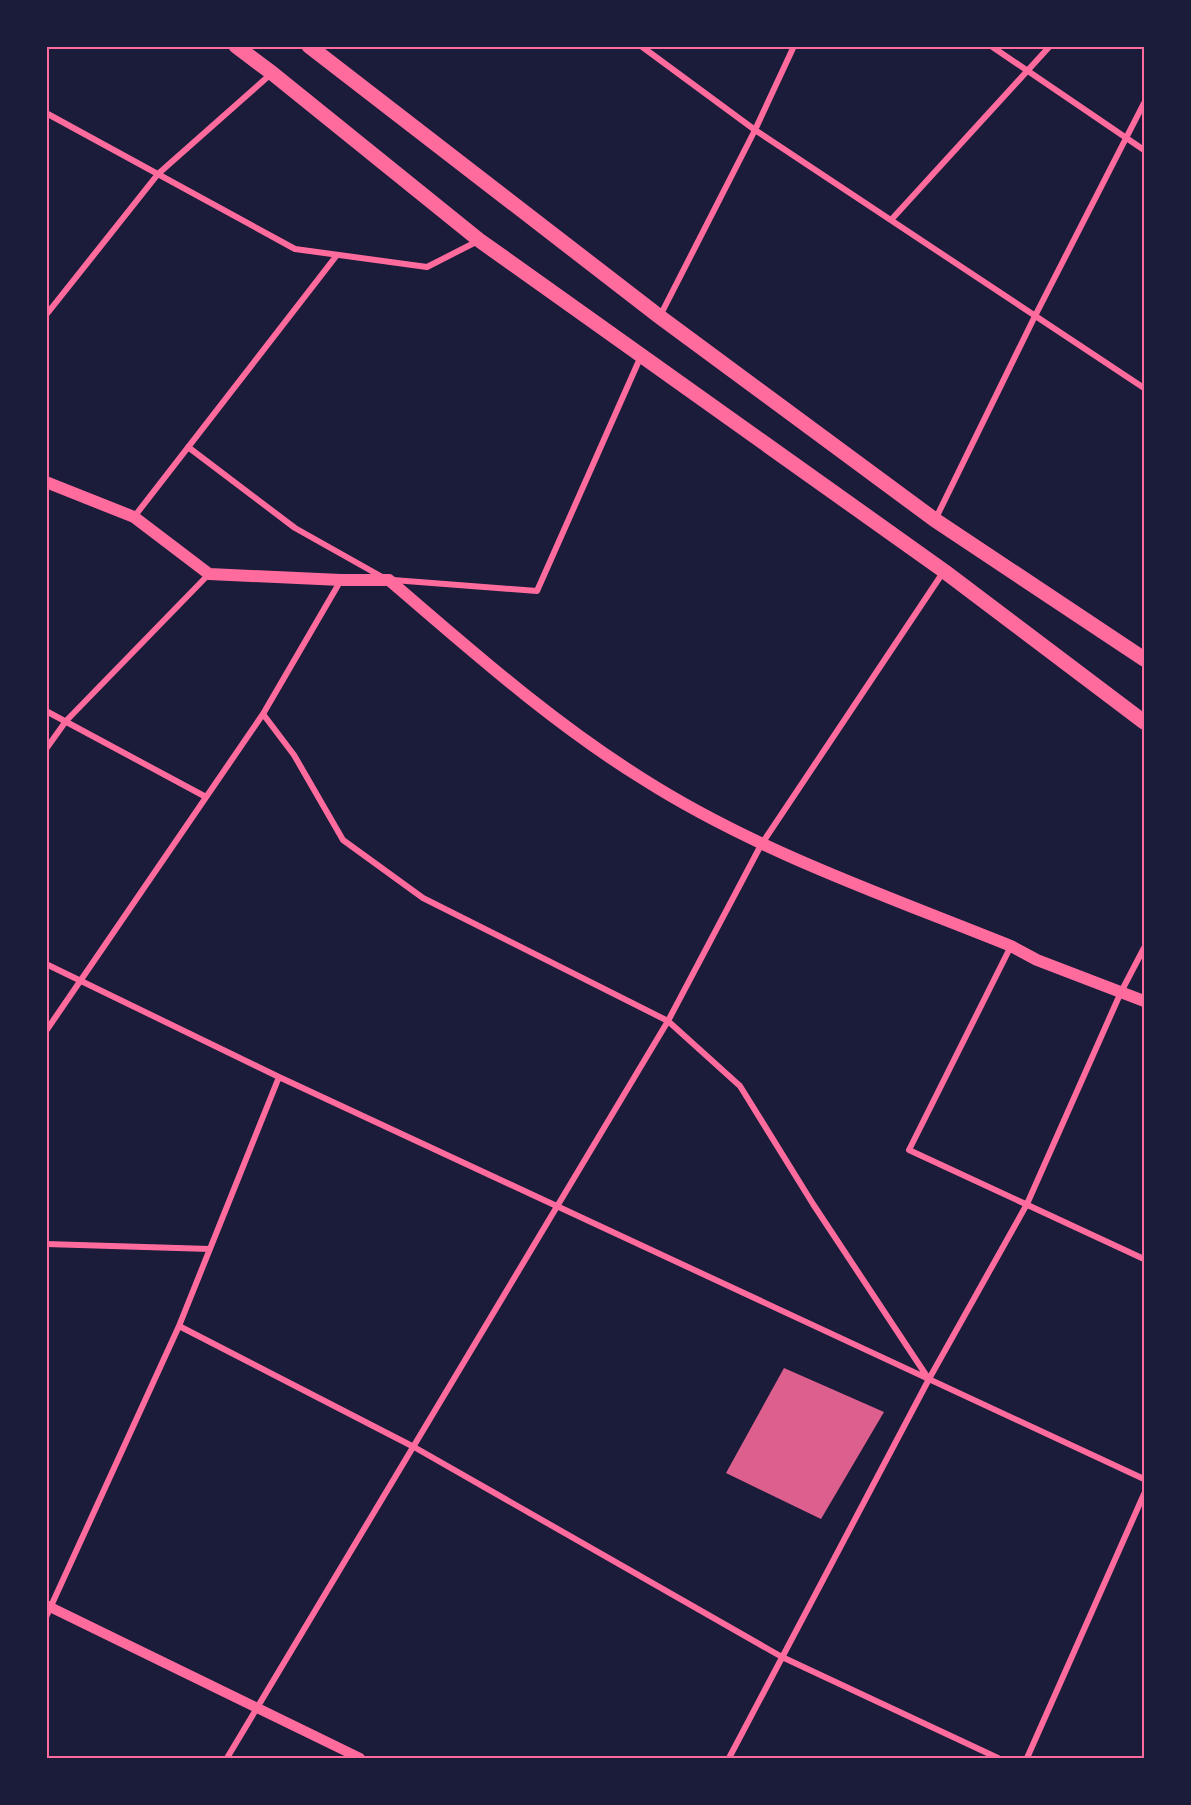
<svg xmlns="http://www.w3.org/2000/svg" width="1191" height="1805" viewBox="0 0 1191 1805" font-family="'Fira Sans Condensed',sans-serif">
<rect width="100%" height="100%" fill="#1b1b3a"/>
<!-- building -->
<path fill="#dd5f8e" d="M 784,1368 L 884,1412 L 821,1519 L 726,1473 Z"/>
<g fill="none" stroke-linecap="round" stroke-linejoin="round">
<!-- minor -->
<path stroke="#ff6b9d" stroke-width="6" d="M 641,46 L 755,130 L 1144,388
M 991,46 L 1144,150
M 46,113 L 295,249 L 427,267 L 478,241
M 891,220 L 1050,46
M 46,315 L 158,174 L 272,73
M 660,316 L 755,130 L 794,46
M 188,447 L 295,528 L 384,578
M 134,517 L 337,255
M 935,520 L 1035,316 L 1144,103
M 393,580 L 537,591 L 641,356
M 46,711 L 206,797
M 263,714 L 294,755 L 343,840 L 423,898 L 668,1021 L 740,1086 L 813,1204 L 928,1378
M 46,749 L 66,721 L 209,574
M 1011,946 L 909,1150 L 1144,1259
M 46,964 L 279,1077 L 1144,1479
M 46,1031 L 263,714 L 341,580
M 46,1244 L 210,1249
M 179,1326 L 414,1447 L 782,1657 L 998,1758
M 46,1617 L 179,1326 L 279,1077
M 227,1758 L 668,1021 L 761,845 L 944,571
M 729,1758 L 929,1379 L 1027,1204 L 1121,992 L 1144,948
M 1027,1758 L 1144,1494"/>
<!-- tertiary -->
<path stroke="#ff6b9d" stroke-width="10" d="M 46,1605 L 360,1758"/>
<!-- secondary -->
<path stroke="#ff6b9d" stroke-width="12" d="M 46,482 L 134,517 L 209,574 L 341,580 L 389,580 C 471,650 551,722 643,779 C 756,851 887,896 1011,946 L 1037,960 L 1144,1001"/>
<!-- primary -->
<path stroke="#ff6b9d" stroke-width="15" d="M 236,46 L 272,73 L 479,240 L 944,571 L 1144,722
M 309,46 L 660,317 L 935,520 L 1144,659"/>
</g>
<!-- border -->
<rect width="1191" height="1805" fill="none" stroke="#1b1b3a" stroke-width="96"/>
<rect x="48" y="48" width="1095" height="1709" fill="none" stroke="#ff6b9d" stroke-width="2"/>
</svg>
